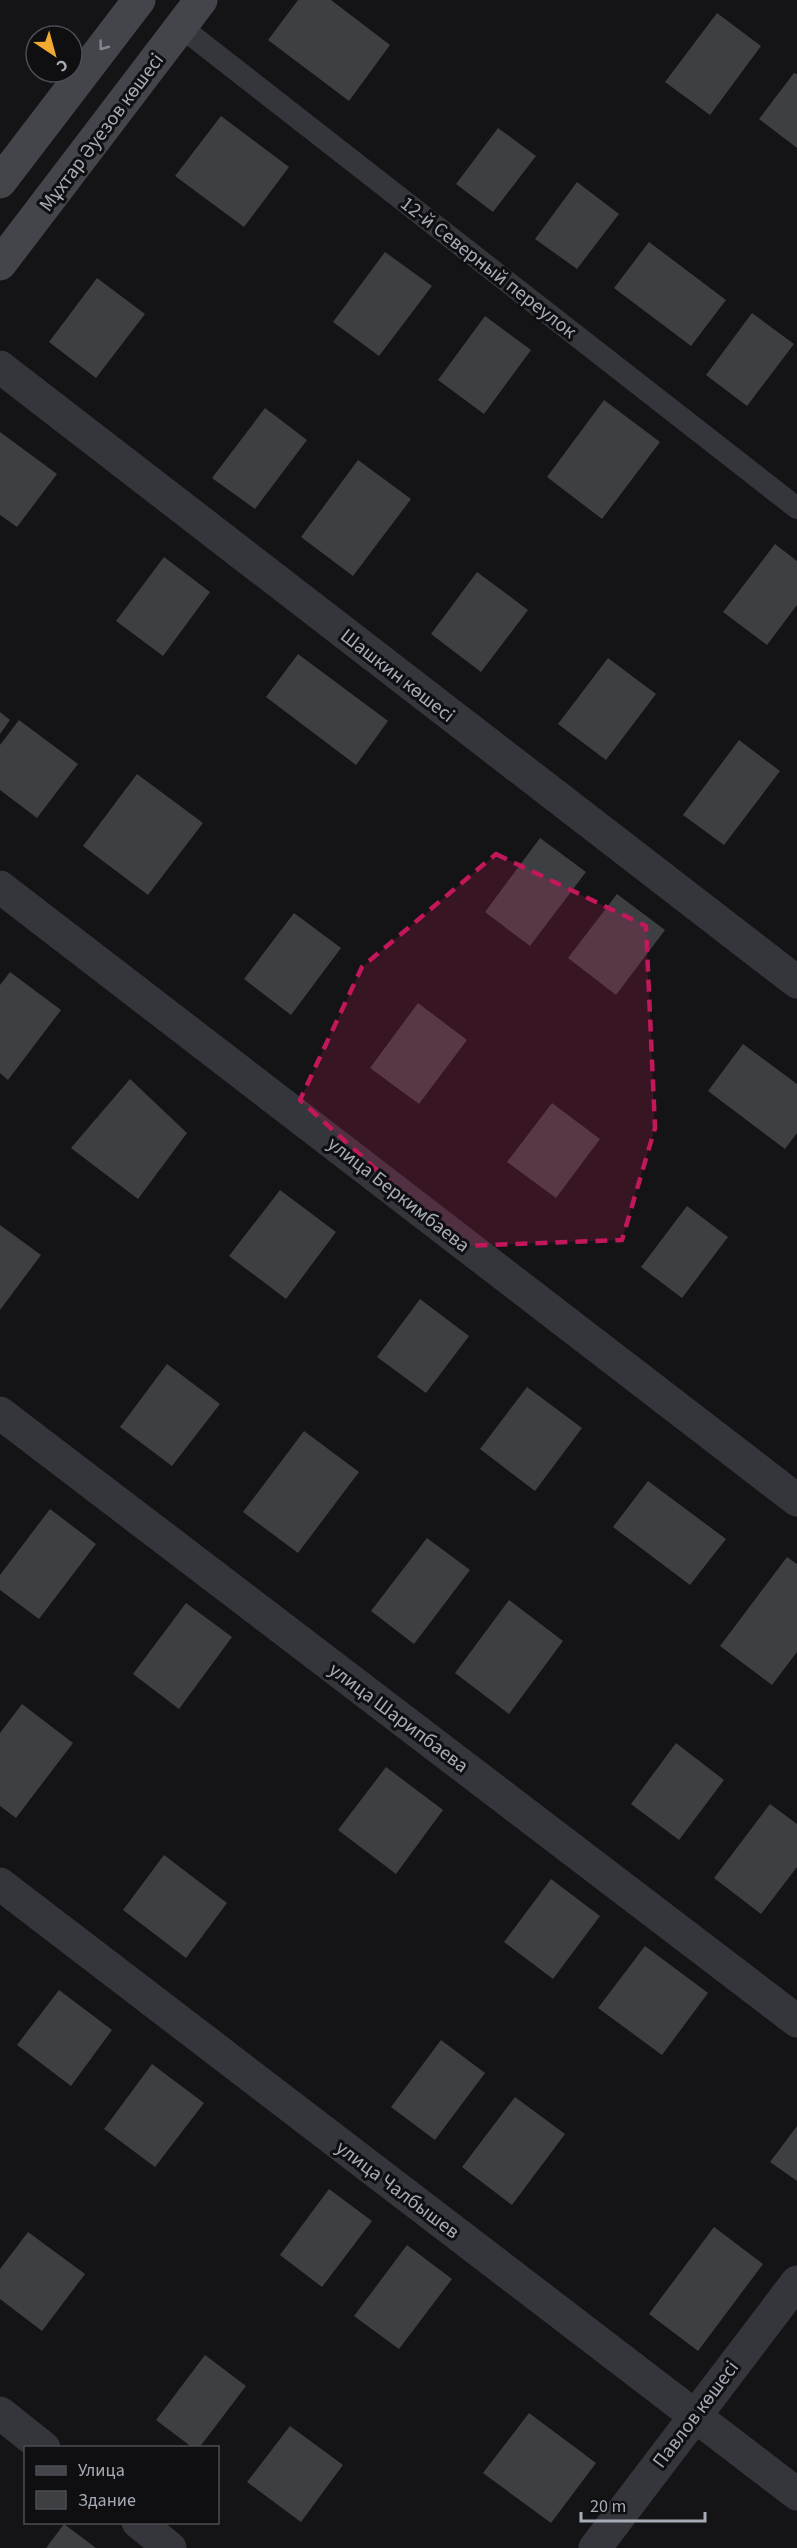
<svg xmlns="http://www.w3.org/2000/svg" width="797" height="2548" viewBox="0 0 797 2548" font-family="'Source Sans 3',sans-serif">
<rect width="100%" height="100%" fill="#141416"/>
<!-- building -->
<path fill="#3e3f43" d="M 298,0 L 331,0 L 390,45 L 349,101 L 268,40 Z
M 717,13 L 761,46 L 710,115 L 665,82 Z
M 794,73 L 797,74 L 797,148 L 759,119 Z
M 221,116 L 289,167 L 244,227 L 175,176 Z
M 498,128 L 536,156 L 493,212 L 456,184 Z
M 577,182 L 619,214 L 577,269 L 535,239 Z
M 649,242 L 726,300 L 691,346 L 614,288 Z
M 385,252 L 432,286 L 379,356 L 333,322 Z
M 97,278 L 145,314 L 96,378 L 49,342 Z
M 752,313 L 794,344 L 747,406 L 706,375 Z
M 485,316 L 531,350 L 484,414 L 438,380 Z
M 604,400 L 660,442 L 602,519 L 547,477 Z
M 265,408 L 307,440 L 255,509 L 212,478 Z
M 0,432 L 57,474 L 17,527 L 0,515 Z
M 358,460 L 411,499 L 353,576 L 301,537 Z
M 775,544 L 797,561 L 797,605 L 767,645 L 723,612 Z
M 164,557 L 210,592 L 163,656 L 116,621 Z
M 477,572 L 528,610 L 481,672 L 431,634 Z
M 298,654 L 388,721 L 356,765 L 266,697 Z
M 608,658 L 656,694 L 606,760 L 558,724 Z
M 0,712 L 10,720 L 0,734 Z
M 19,720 L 78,764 L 37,818 L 0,790 L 0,745 Z
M 739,740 L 780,771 L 724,845 L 683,815 Z
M 137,774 L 203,823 L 148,895 L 83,846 Z
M 540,838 L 586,872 L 530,946 L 485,912 Z
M 617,894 L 665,930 L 616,995 L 568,958 Z
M 294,913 L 341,948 L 291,1015 L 244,979 Z
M 10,972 L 61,1010 L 8,1080 L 0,1073 L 0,985 Z
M 418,1003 L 467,1040 L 419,1104 L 370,1068 Z
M 743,1044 L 797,1084 L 797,1133 L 785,1149 L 708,1091 Z
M 130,1079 L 187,1133 L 138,1199 L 71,1148 Z
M 552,1103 L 600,1139 L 556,1198 L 507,1162 Z
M 280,1190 L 336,1232 L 286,1299 L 229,1256 Z
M 687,1206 L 728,1237 L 682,1298 L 641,1267 Z
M 0,1225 L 41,1255 L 0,1310 Z
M 420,1299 L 469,1336 L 426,1393 L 377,1357 Z
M 167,1364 L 220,1404 L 172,1466 L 120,1427 Z
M 527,1387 L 582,1428 L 535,1491 L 480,1449 Z
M 304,1431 L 359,1472 L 298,1553 L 243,1512 Z
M 648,1481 L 726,1539 L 690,1585 L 613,1527 Z
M 50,1509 L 96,1544 L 39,1619 L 0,1590 L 0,1575 Z
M 427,1538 L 470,1570 L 414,1644 L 371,1611 Z
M 787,1557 L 797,1564 L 797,1652 L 772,1685 L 720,1646 Z
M 509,1600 L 563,1641 L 509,1714 L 455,1673 Z
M 186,1603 L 232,1637 L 179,1709 L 133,1674 Z
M 22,1704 L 73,1743 L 16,1818 L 0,1806 L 0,1733 Z
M 676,1743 L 724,1780 L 679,1840 L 631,1804 Z
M 386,1767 L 443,1810 L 396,1874 L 338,1830 Z
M 770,1804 L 797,1824 L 797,1867 L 761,1914 L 714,1878 Z
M 164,1855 L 227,1903 L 186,1958 L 123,1910 Z
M 551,1879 L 600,1916 L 553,1979 L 504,1942 Z
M 645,1946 L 708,1993 L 662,2055 L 598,2008 Z
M 59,1990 L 112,2030 L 71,2086 L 17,2045 Z
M 441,2040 L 485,2073 L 435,2140 L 391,2107 Z
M 152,2064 L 204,2103 L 155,2167 L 104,2129 Z
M 515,2097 L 565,2134 L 512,2205 L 462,2167 Z
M 797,2126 L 797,2181 L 770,2162 Z
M 329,2189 L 372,2221 L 322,2287 L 280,2255 Z
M 714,2227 L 763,2264 L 698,2351 L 649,2314 Z
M 28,2232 L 85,2274 L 42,2331 L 0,2299 L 0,2269 Z
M 407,2245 L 452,2279 L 399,2349 L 354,2316 Z
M 205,2355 L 246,2386 L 199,2448 L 193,2448 L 156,2420 Z
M 529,2413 L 596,2463 L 551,2523 L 483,2473 Z
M 290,2426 L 343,2465 L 301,2522 L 247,2482 Z
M 64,2524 L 96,2548 L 46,2548 Z"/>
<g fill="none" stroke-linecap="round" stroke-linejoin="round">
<!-- lane -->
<path stroke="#35363b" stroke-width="22" d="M 181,27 L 797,508"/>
<!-- street -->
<path stroke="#35363b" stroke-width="33" d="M 0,367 L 797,982
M 0,887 L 797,1500
M 0,1413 L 797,2021
M 0,1884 L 797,2494
M 0,2413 L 44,2448
M 138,2522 L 170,2548
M 595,2548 L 797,2282"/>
<!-- secondary -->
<path stroke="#43454b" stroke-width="33" d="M 0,182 L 139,0
M 0,264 L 201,0"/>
</g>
<!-- one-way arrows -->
<defs><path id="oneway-chevron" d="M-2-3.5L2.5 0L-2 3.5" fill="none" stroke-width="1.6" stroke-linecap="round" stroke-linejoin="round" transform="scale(1.5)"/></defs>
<use stroke="#838791" href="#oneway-chevron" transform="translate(103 46) rotate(127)"/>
<!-- marked area -->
<path fill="#c2185b" fill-opacity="0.2" stroke="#c2185b" stroke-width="4.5" stroke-dasharray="12 8" stroke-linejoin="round" d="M 496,854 L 646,926 L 655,1128 L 622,1240 L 460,1246 L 300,1100 L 362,967 Z"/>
<g text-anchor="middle" stroke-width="6" stroke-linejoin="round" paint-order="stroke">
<!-- street labels -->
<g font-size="20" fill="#a6abb6" stroke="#0f0f11">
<text transform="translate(101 132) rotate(-53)" y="7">Мұхтар Әуезов көшесі</text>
<text transform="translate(489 267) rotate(38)" y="7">12-й Северный переулок</text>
<text transform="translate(398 675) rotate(38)" y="7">Шашкин көшесі</text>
<text transform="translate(399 1194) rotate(38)" y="7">улица Беркимбаева</text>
<text transform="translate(399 1717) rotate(37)" y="7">улица Шарипбаева</text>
<text transform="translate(398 2189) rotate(37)" y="7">улица Чалбышев</text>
<text transform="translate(695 2414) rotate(-53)" y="7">Павлов көшесі</text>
</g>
</g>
<!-- legend -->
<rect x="24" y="2446" width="195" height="78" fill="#0f0f11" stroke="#4b4d53" stroke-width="1.5"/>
<rect x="36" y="2466" width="30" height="9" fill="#43454b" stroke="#4b4d53" stroke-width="1.5"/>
<text x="78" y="2476" font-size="18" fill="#a6abb6">Улица</text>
<rect x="36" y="2491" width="30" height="18" fill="#3e3f43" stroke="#4b4d53" stroke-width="1.5"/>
<text x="78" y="2506" font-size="18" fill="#a6abb6">Здание</text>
<!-- north arrow -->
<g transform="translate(54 54) rotate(144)"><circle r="28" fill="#0f0f11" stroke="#4b4d53" stroke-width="1.5"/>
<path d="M0-4.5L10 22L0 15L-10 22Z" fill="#f1aa31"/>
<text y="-9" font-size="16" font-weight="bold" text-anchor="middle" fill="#a6abb6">С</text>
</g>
<!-- scale -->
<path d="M581 2512v9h124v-9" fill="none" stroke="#a6abb6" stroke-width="3"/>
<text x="590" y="2512" font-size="18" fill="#a6abb6" stroke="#0f0f11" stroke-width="4.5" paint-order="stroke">20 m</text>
</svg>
